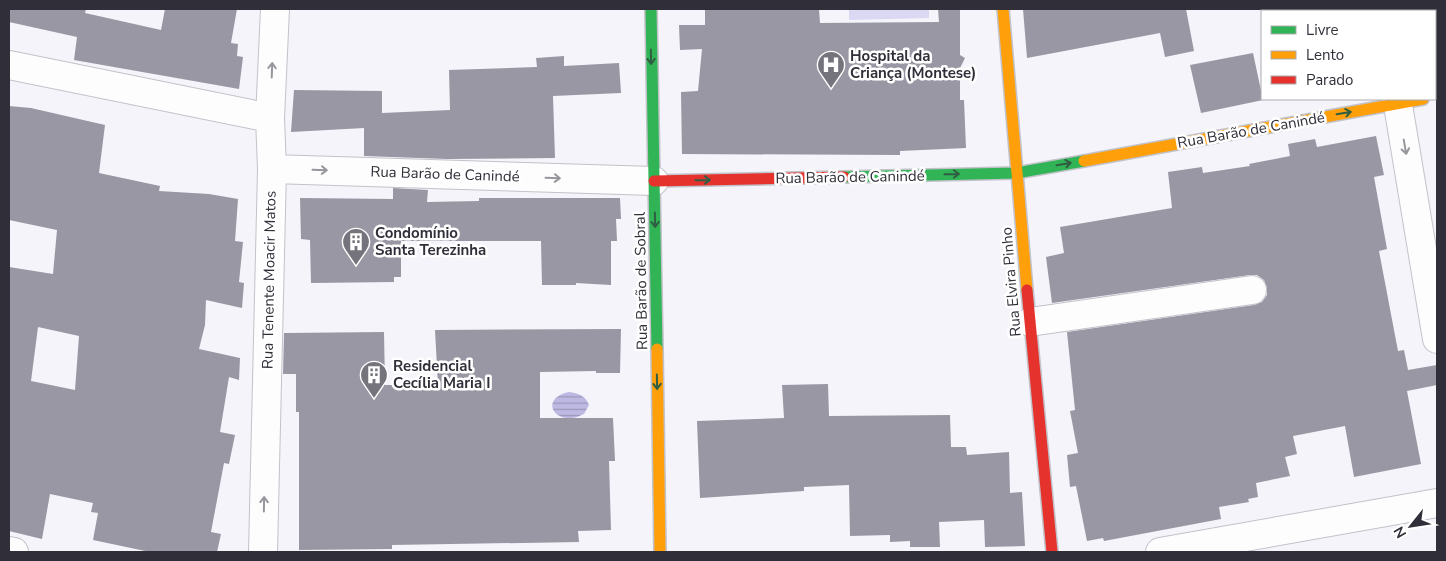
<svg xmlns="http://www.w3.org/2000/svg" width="1446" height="561" viewBox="0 0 1446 561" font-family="'Nunito Sans',sans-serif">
<defs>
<pattern id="water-rules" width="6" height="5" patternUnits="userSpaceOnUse" patternTransform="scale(1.25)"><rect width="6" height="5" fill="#bdb9e3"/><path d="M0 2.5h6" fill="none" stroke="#9a97b9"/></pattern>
</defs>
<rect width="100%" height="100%" fill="#f4f4fa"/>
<!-- pitch -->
<path fill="#dad8f2" d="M 849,9 L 929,9 L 929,18 L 849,20 Z"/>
<!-- water -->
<path fill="url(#water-rules)" d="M 569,392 C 578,393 586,396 589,405 L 584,414 C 581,415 576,418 572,418 C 550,420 543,397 569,392 Z"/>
<!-- building -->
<path fill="#9897a3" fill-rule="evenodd" d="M 9,9 L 86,9 L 85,13 L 161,30 L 165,9 L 237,9 L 231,43 L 238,44 L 237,56 L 243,57 L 239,89 L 74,60 L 77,37 L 9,22 Z
M 705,9 L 819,9 L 820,23 L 939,22 L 938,9 L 960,9 L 960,55 L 965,58 L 960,68 L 960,100 L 964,100 L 966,148 L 900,151 L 900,155 L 682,154 L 681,92 L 698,91 L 702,49 L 680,50 L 679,25 L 705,25 Z
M 1023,9 L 1186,9 L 1194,51 L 1165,57 L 1160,33 L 1027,58 Z
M 1253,53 L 1263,100 L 1201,113 L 1190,65 Z
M 564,56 L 564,66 L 619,63 L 621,93 L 553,96 L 555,158 L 447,159 L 364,156 L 364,128 L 291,132 L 294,90 L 382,91 L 382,113 L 450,110 L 449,70 L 537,67 L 536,58 Z
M 9,106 L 31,108 L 105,125 L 99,173 L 160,186 L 159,191 L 209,194 L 238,199 L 235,241 L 243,242 L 239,282 L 244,283 L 242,308 L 206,300 L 205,325 L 199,349 L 240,358 L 239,380 L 229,377 L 220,432 L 235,435 L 229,464 L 224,463 L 211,532 L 221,534 L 217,552 L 150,552 L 93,540 L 98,513 L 91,512 L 93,503 L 50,494 L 42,539 L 9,531 L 9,267 L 53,274 L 57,230 L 9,220 ZM 38,327 L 79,336 L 75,390 L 31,381 Z
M 1376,136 L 1384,175 L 1374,177 L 1387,249 L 1379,251 L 1398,351 L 1404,350 L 1408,370 L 1437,365 L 1437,385 L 1407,391 L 1421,464 L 1354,477 L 1345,426 L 1293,436 L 1297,454 L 1285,457 L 1290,476 L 1256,483 L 1258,497 L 1248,499 L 1249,502 L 1219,507 L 1221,519 L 1104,541 L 1103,538 L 1087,541 L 1076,486 L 1070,487 L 1067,455 L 1078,453 L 1070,411 L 1075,410 L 1067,332 L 1254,305 L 1262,302 L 1267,295 L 1267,288 L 1264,280 L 1257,275 L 1250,275 L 1052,303 L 1046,257 L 1064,253 L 1060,227 L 1172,208 L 1168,172 L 1202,167 L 1203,173 L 1250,166 L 1249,164 L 1290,156 L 1288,144 L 1315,139 L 1317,147 Z
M 393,188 L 428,190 L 427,202 L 479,201 L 479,198 L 620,198 L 621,219 L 616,219 L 617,241 L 611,241 L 611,285 L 576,283 L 576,285 L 542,285 L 541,241 L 401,241 L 401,277 L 394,277 L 394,282 L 311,283 L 310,240 L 301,239 L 300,198 L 393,199 Z
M 621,329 L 620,373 L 596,373 L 596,371 L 540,372 L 540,418 L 613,418 L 615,461 L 609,461 L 611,530 L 578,531 L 579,542 L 392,545 L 392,549 L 299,550 L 299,412 L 296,412 L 296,374 L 283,374 L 284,333 L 384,332 L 385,385 L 438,385 L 435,330 Z
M 828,384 L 829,416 L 950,415 L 951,447 L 966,447 L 967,455 L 1009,452 L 1010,493 L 1022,492 L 1025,546 L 985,547 L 984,520 L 939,522 L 940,547 L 910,547 L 910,541 L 890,542 L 890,535 L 850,536 L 849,485 L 804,487 L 804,491 L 700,498 L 697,421 L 784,418 L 782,385 Z"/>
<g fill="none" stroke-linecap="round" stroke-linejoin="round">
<defs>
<path id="street" d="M 1379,9 L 1380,11
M 9,65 L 270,118
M 1397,99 L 1437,339
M 272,169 L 654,181
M 1030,322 L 1252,290
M 9,551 L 14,552
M 263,552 L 272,169 L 270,118 L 275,9
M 1160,552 L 1437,503"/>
<path id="fast" d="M 651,9 L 657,349
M 844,177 L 1016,173 L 1084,161"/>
<path id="slow" d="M 1003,9 L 1027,290
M 1084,161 L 1423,99
M 657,349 L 660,552"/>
<path id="jam" d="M 654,181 L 844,177
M 1027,290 L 1052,552"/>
</defs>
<!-- street casing -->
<use href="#street" stroke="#c2c2ca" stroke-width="30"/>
<!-- fast casing -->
<use href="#fast" stroke="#c2c2ca" stroke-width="14"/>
<!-- slow casing -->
<use href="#slow" stroke="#c2c2ca" stroke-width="14"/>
<!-- jam casing -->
<use href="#jam" stroke="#c2c2ca" stroke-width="14"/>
<!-- street -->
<use href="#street" stroke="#fdfdfe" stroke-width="28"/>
<!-- fast -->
<use href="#fast" stroke="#30b455" stroke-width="11"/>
<!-- slow -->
<use href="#slow" stroke="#ff9f0a" stroke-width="11"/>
<!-- jam -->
<use href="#jam" stroke="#e5322d" stroke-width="11"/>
</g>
<!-- one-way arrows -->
<defs><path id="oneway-shaft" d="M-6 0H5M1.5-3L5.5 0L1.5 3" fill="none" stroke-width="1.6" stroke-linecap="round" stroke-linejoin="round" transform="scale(1.25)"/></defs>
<g stroke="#305e43">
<use href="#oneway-shaft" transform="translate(651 57) rotate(89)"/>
<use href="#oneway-shaft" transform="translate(1344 113) rotate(-10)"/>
<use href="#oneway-shaft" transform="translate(1064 164) rotate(-10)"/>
<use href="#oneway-shaft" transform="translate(952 174) rotate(-1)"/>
<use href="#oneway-shaft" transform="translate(703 180) rotate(-1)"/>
<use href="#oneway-shaft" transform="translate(655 220) rotate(89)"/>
<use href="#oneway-shaft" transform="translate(657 382) rotate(89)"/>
</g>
<g stroke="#96969c">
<use href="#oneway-shaft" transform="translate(272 70) rotate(-88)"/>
<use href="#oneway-shaft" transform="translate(1405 147) rotate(80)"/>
<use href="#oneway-shaft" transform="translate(320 170) rotate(2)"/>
<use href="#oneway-shaft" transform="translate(553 178) rotate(2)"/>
<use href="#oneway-shaft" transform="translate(264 504) rotate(-89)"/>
</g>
<!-- icons -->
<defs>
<symbol id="hospital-pin" viewBox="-11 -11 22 30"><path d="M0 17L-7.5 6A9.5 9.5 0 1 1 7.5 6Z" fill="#75747d" stroke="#fff"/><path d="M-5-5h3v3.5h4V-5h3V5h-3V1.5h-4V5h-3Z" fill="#fff"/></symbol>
<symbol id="building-pin" viewBox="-11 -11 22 30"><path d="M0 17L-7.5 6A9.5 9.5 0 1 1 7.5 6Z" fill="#75747d" stroke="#fff"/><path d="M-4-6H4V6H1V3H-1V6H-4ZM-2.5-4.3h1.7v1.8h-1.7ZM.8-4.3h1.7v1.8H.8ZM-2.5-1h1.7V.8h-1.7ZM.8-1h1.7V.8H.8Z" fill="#fff"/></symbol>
</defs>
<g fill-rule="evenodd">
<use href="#hospital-pin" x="815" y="49" width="32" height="43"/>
<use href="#building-pin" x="340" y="226" width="32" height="43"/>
<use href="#building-pin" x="358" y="359" width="32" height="43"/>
</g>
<g text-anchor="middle" stroke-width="5" stroke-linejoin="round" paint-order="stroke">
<!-- poi labels -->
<g font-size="15" font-weight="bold" fill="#302f39" stroke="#fff" text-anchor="start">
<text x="850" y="61">Hospital da<tspan x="850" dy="17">Criança (Montese)</tspan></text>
<text x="375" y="238">Condomínio<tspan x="375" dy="17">Santa Terezinha</tspan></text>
<text x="393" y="371">Residencial<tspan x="393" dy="17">Cecília Maria I</tspan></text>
</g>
<!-- street labels -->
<g font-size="15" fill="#302f39" stroke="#fff">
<text transform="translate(1251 130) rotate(-10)" y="5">Rua Barão de Canindé</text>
<text transform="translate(445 174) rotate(2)" y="5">Rua Barão de Canindé</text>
<text transform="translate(850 177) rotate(-1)" y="5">Rua Barão de Canindé</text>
<text transform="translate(269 280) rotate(-89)" y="5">Rua Tenente Moacir Matos</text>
<text transform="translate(641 281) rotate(-91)" y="5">Rua Barão de Sobral</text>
<text transform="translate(1011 282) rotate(-95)" y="5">Rua Elvira Pinho</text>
</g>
</g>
<!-- border -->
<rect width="1446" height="561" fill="none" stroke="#302f39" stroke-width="20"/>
<!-- legend -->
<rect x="1261" y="10" width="175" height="90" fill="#ffffff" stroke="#acacb0"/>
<rect x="1271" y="26" width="25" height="8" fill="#30b455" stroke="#acacb0"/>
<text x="1306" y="35" font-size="15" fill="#302f39">Livre</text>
<rect x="1271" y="51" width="25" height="8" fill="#ff9f0a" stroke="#acacb0"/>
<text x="1306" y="60" font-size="15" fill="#302f39">Lento</text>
<rect x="1271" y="76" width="25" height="8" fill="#e5322d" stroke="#acacb0"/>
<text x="1306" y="85" font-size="15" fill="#302f39">Parado</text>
<!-- north arrow -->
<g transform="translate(1411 526) rotate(240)" stroke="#ffffff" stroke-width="4" paint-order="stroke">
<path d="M0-4L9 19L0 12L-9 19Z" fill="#302f39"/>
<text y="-8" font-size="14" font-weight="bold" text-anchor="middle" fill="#302f39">N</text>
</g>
</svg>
